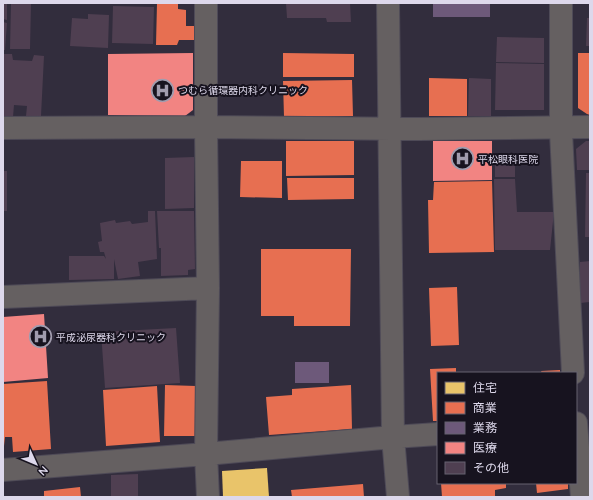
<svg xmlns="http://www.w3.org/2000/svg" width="593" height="500" viewBox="0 0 593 500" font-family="Quicksand,'Noto Sans JP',sans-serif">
<rect width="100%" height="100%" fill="#322d3d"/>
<!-- homes -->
<path fill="#e9c46a" d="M 267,468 L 269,497 L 223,497 L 222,471 Z"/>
<!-- shops -->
<path fill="#e76f51" d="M 157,3 L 178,3 L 178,9 L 186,10 L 186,26 L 195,26 L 195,40 L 179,40 L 177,45 L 156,45 Z
M 283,53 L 354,54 L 354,77 L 283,77 Z
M 578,53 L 590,53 L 590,115 L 587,114 L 578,108 Z
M 429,78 L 467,79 L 467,116 L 429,116 Z
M 352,80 L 353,116 L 284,117 L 283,81 Z
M 286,141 L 354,141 L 354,175 L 286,176 Z
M 241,161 L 282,161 L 282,198 L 240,197 Z
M 287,178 L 354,178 L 354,199 L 288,200 Z
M 492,181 L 494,252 L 429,253 L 428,200 L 433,200 L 434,182 Z
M 261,249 L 351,249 L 350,326 L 294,326 L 294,316 L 261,316 Z
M 457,287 L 459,345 L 431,346 L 429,288 Z
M 456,368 L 456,373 L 438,373 L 438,421 L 433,421 L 430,369 Z
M 560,370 L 560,373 L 542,373 L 541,371 Z
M 47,381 L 51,449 L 13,452 L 12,437 L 5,437 L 4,446 L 3,445 L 3,384 Z
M 165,385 L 196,386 L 195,436 L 164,436 Z
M 351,385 L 352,429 L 269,435 L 266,397 L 292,395 L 292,389 Z
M 157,386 L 160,442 L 106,446 L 103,390 Z
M 441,483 L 506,483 L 506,488 L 495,490 L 495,497 L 442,497 Z
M 536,483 L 568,483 L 568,489 L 537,493 Z
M 363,484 L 364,497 L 292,497 L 291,490 Z
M 80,487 L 81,497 L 44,497 L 44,491 Z"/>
<!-- offices -->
<path fill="#6d597a" d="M 433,3 L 490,3 L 490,17 L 433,17 Z
M 295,362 L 329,362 L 329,383 L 295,383 Z"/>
<!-- health -->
<path fill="#f28482" d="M 193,53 L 193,110 L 185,116 L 108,115 L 108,54 Z
M 433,141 L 492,141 L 492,180 L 433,181 Z
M 44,314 L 48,378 L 3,382 L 3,317 Z"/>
<!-- building -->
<path fill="#4f3f51" d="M 3,3 L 7,3 L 7,20 L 3,19 Z
M 11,3 L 31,3 L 30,49 L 10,49 Z
M 286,3 L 350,3 L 351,22 L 327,22 L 326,18 L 287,18 Z
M 113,6 L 154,7 L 153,44 L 112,43 Z
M 88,14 L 109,15 L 108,48 L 70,46 L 72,18 L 88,19 Z
M 587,18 L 590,18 L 590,46 L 586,46 Z
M 3,22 L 7,23 L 5,50 L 3,50 Z
M 497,37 L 544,38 L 544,63 L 496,62 Z
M 3,54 L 12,54 L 13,60 L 32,61 L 34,55 L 44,56 L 41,116 L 26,116 L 27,106 L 14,105 L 13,117 L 3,117 Z
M 496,63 L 544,64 L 544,110 L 495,110 Z
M 469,78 L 491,79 L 491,116 L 468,116 Z
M 586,141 L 590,141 L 590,170 L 577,170 L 576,149 Z
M 194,157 L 194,208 L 165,209 L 165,158 Z
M 495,165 L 515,166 L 515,177 L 495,177 Z
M 3,171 L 7,171 L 7,211 L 3,211 Z
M 586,173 L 590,173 L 590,237 L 585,237 Z
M 494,179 L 515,179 L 517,212 L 554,212 L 550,250 L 495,250 Z
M 148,211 L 155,211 L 157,259 L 138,262 L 140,276 L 118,279 L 114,259 L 114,279 L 69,280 L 69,256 L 104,256 L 106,259 L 104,252 L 100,252 L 98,242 L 102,241 L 100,223 L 115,220 L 116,223 L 130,221 L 132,224 L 148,222 Z
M 157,211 L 194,211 L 195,269 L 188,270 L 188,275 L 161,276 L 161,248 L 159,248 Z
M 590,261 L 590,302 L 580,303 L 580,262 Z
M 176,328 L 180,383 L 105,388 L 101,332 Z
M 138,474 L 138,497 L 111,497 L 111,475 Z"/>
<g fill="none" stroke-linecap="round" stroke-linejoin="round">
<defs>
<path id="minor" d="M 206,3 L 206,127 L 208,288 L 206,454 L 208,497
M 388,3 L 393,437 L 398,497
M 561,3 L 561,132 L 573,373
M 3,128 L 206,127 L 419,129 L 590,127
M 3,297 L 208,288
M 576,423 L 582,497
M 3,470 L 206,454 L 393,437 L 438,434"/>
</defs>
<!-- minor casing -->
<use href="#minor" stroke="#4e4a57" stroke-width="24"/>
<!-- minor -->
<use href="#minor" stroke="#656061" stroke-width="22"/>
</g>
<!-- icons -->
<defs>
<symbol id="hospital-ring" viewBox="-11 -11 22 22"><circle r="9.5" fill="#17131f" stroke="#a19cae" stroke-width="1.5"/><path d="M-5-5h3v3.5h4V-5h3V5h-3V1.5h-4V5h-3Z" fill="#a19cae"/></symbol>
</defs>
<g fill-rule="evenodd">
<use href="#hospital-ring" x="150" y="78" width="25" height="25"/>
<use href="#hospital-ring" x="450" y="146" width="25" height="25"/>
<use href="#hospital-ring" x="28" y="324" width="25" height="25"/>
</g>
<g text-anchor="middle" stroke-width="4" stroke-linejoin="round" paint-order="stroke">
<!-- poi labels -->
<g font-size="10" fill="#ddd8eb" stroke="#17131f" text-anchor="start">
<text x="178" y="94">つむら循環器内科クリニック</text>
<text x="478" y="163">平松眼科医院</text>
<text x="56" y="341">平成泌尿器科クリニック</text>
</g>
</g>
<!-- border -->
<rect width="593" height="500" fill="none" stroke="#ddd8eb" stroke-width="8"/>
<!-- legend -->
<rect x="437" y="372" width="140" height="112" fill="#17131f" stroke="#666271"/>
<rect x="445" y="382" width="20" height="12" fill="#e9c46a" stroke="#666271"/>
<text x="473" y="392" font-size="12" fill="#ddd8eb">住宅</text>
<rect x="445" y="402" width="20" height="12" fill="#e76f51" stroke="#666271"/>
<text x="473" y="412" font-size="12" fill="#ddd8eb">商業</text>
<rect x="445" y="422" width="20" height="12" fill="#6d597a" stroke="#666271"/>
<text x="473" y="432" font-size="12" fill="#ddd8eb">業務</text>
<rect x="445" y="442" width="20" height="12" fill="#f28482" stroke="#666271"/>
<text x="473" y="452" font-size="12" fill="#ddd8eb">医療</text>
<rect x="445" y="462" width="20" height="12" fill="#4f3f51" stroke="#666271"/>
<text x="473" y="472" font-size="12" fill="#ddd8eb">その他</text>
<!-- north arrow -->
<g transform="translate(36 464) rotate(134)" stroke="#17131f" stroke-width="3" paint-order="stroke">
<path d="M0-3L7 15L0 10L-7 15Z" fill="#ddd8eb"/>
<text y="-6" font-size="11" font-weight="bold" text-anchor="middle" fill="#ddd8eb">N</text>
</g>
</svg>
